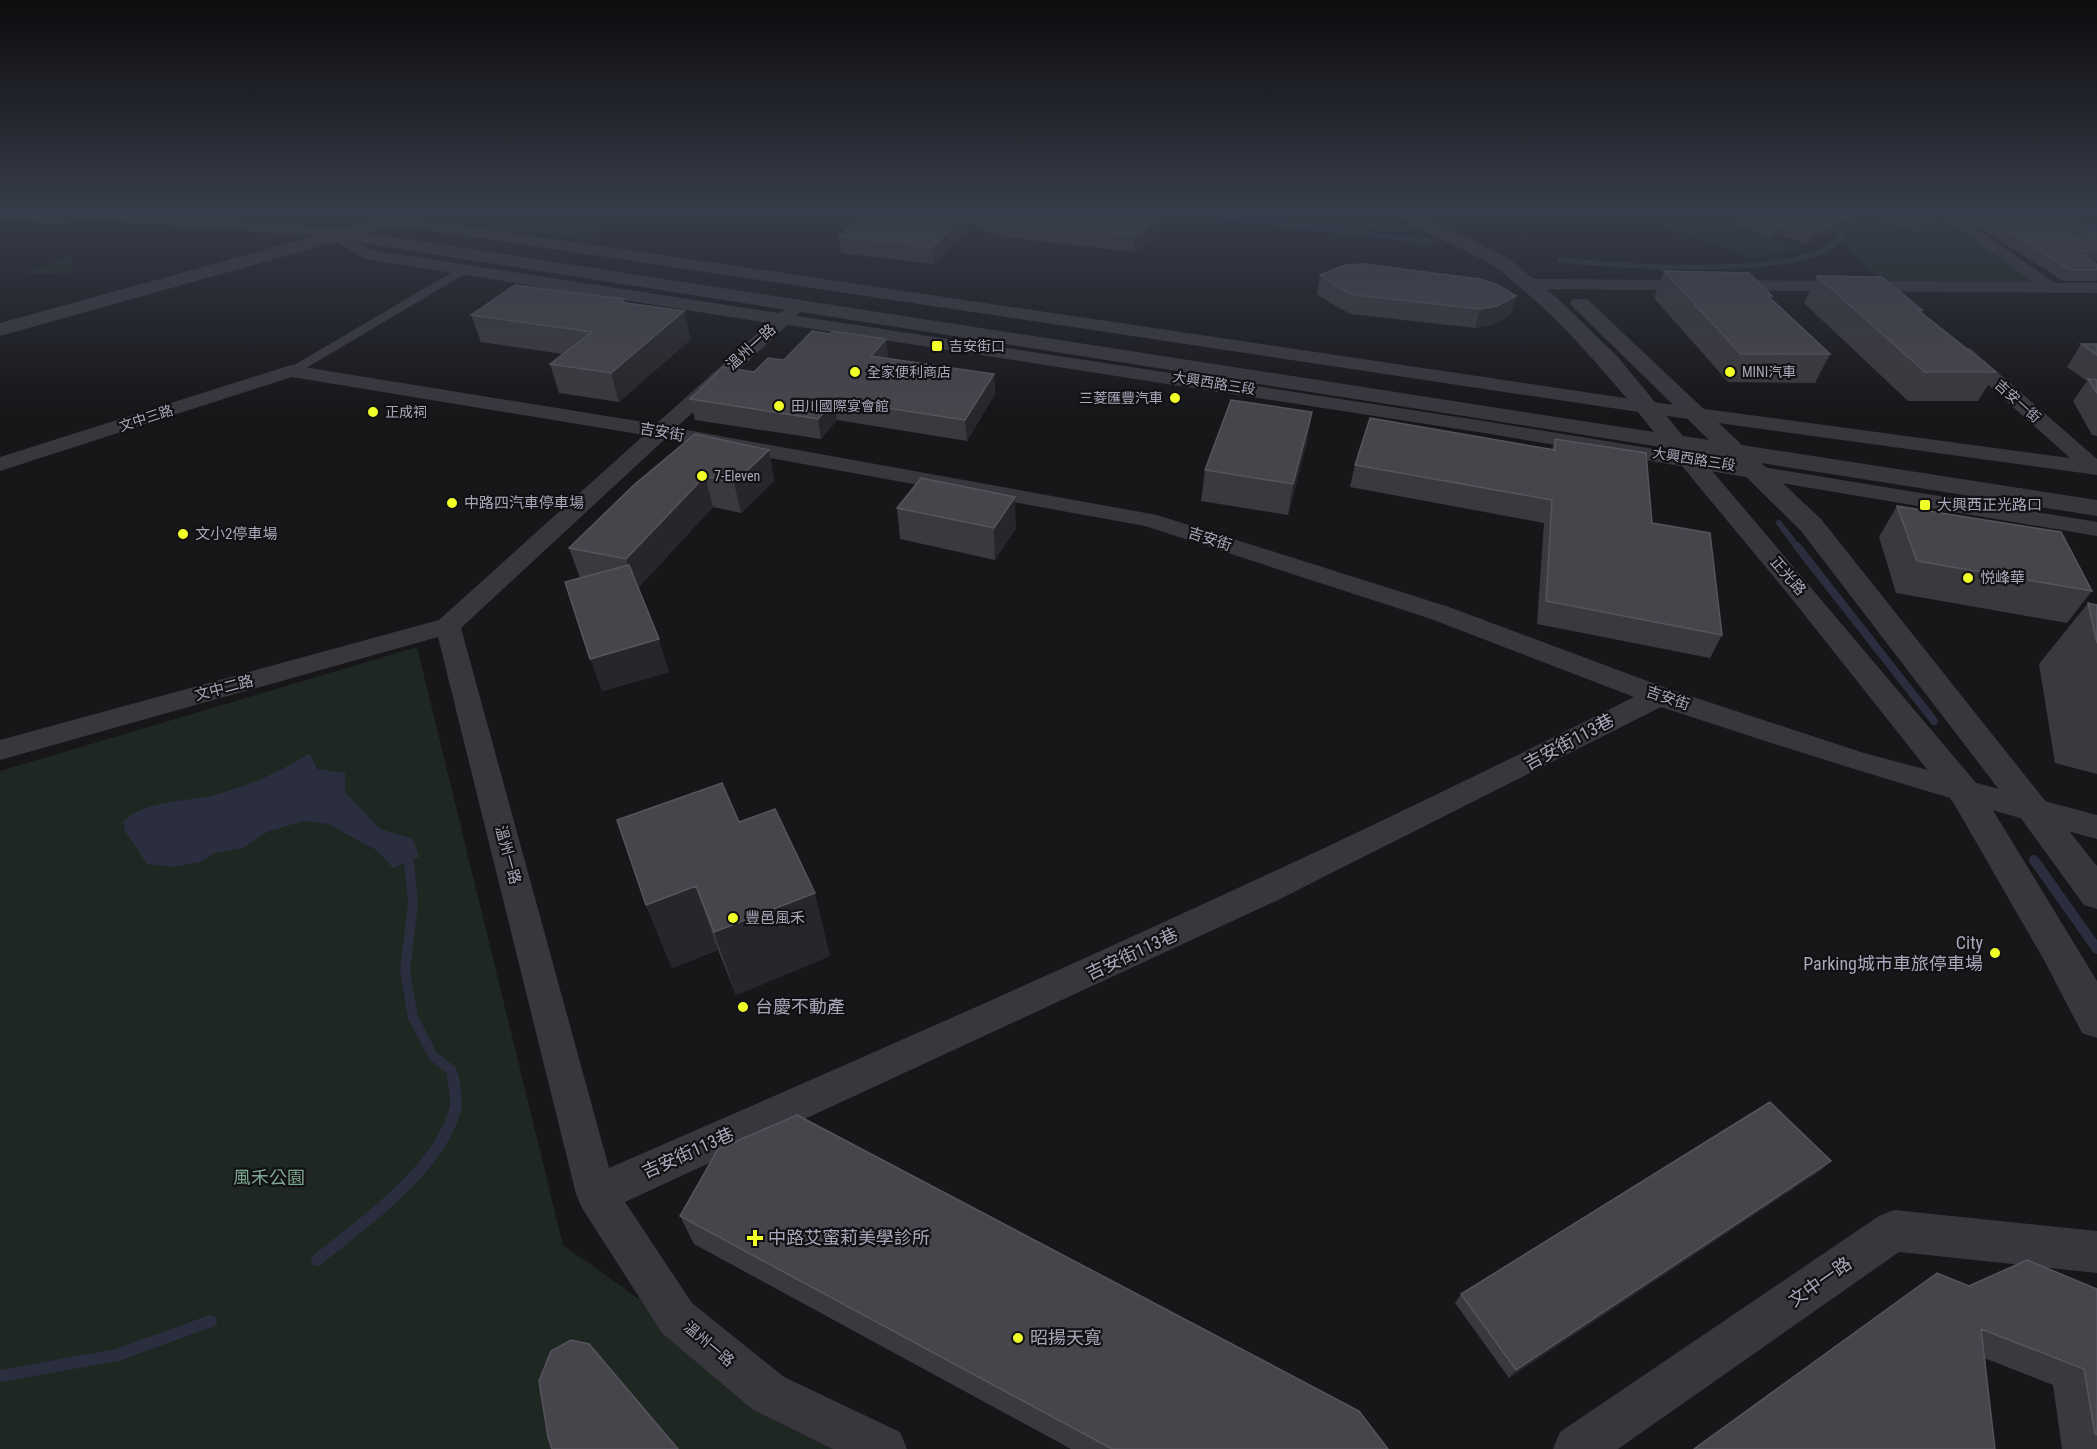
<svg xmlns="http://www.w3.org/2000/svg" width="2097" height="1449" viewBox="0 0 2097 1449" font-family="'Roboto Condensed','Noto Sans TC',sans-serif">
<rect width="100%" height="100%" fill="#171619"/>
<!-- green -->
<path fill="#1e2722" d="M 489,209 L 625,209 L 585,239 L 501,229 Z
M 1216,209 L 1368,209 L 1419,235 Z
M 1610,209 L 1681,209 L 1803,248 L 1753,258 Z
M 1849,215 C 1856,215 1866,213 1873,215 C 1891,221 1907,243 1926,228 L 1910,218 L 1952,220 L 2050,287 L 1891,287 L 1859,261 L 1839,240 Z
M 71,255 L 72,273 L 23,275 Z
M 417,647 L 563,1245 L 851,1449 L 0,1449 L 0,771 Z"/>
<!-- water -->
<path fill="#2b2e3e" d="M 310,753 L 317,769 L 345,773 L 345,792 L 380,829 L 413,839 L 419,857 L 393,868 L 376,850 L 328,824 L 303,821 L 267,832 L 243,848 L 215,853 L 200,862 L 174,867 L 147,864 L 125,831 L 123,821 C 150,798 189,803 221,793 C 253,784 282,771 310,753 Z"/>
<g fill="none" stroke-linecap="round" stroke-linejoin="round">
<!-- stream-far4 -->
<path stroke="#2b2e3e" stroke-width="5" d="M 676,209 L 720,216 L 756,209
M 1162,209 L 1432,242
M 2051,226 L 2097,227
M 1560,260 C 1619,266 1786,278 1833,245 C 1844,237 1848,220 1853,209"/>
<!-- stream-far3 -->
<path stroke="#2b2e3e" stroke-width="6" d="M 1779,523 L 1798,548"/>
<!-- stream-far2 -->
<path stroke="#2b2e3e" stroke-width="8" d="M 1797,546 L 1934,721"/>
<!-- stream-far1 -->
<path stroke="#2b2e3e" stroke-width="10" d="M 2034,860 L 2097,949
M 409,861 L 413,904 L 405,971 L 413,1017 L 433,1056 L 452,1071 L 453,1079"/>
<!-- stream -->
<path stroke="#2b2e3e" stroke-width="12" d="M 317,1260 C 364,1223 439,1169 455,1110 C 458,1101 454,1087 453,1078
M 0,1376 L 117,1355 L 211,1321"/>
<!-- pedestrian -->
<path fill="#39373e" fill-rule="evenodd" d="M 461,267 L 467,271 L 465,274 L 296,374 L 291,375 L 284,371 Z"/>
<!-- minor -->
<path fill="#39373e" fill-rule="evenodd" d="M 1931,209 L 1948,209 L 2055,283 L 2097,283 L 2097,293 L 1528,289 L 1519,284 L 1528,279 L 2033,282 Z
M 376,219 L 433,221 L 1645,401 L 2070,458 L 1956,356 L 1954,352 L 1956,348 L 1970,348 L 2097,459 L 2097,475 L 1645,413 L 433,231 L 370,227 L 368,224 L 370,221 Z
M 335,229 L 370,250 L 779,313 L 792,306 L 801,311 L 797,316 L 1484,421 L 2097,522 L 2097,536 L 1484,433 L 787,325 L 676,428 L 1157,515 L 1449,607 L 1669,689 L 1864,753 L 2097,815 L 2097,839 C 1950,800 1806,755 1661,707 L 1276,901 L 625,1202 L 692,1303 L 784,1377 L 900,1432 L 907,1449 L 833,1449 L 752,1409 L 662,1333 L 582,1208 L 576,1194 L 438,637 L 0,760 L 0,740 L 439,620 L 644,435 L 292,377 L 0,471 L 0,457 L 291,365 L 656,424 L 769,323 L 365,259 L 329,237 L 327,234 ZM 665,439 L 1145,526 L 1431,619 L 1634,697 C 1298,867 954,1018 609,1168 L 461,628 Z
M 1894,1210 L 2097,1231 L 2097,1273 L 1899,1252 L 1618,1449 L 1553,1449 L 1560,1432 L 1879,1216 Z"/>
<!-- tertiary -->
<path fill="#39373e" fill-rule="evenodd" d="M 0,209 L 100,209 L 341,229 L 414,209 L 442,209 L 439,213 L 367,233 L 1654,432 C 1606,372 1558,316 1498,269 C 1476,252 1401,226 1389,209 L 1411,209 L 1509,259 L 1557,298 L 1617,356 L 1683,436 L 1709,440 L 1573,307 L 1570,303 L 1573,299 L 1587,299 L 1742,445 L 2097,500 L 2097,516 L 1761,463 L 1821,519 L 2097,866 L 2097,909 L 2084,905 L 2023,821 L 1801,531 L 1727,458 L 1697,453 L 1977,784 L 2097,981 L 2097,1038 L 2082,1033 L 2044,960 L 1953,802 L 1788,594 L 1667,448 L 342,240 L 0,336 L 0,323 L 315,236 L 64,217 L 62,222 L 56,223 L 0,219 Z"/>
<!-- secondary -->
<path fill="#46454e" fill-rule="evenodd" d="M 2038,209 L 2059,209 L 2097,232 L 2097,246 Z"/>
<!-- motorway -->
<path fill="#64626f" fill-rule="evenodd" d="M 202,209 L 240,209 L 242,212 L 233,217 L 205,213 Z"/>
</g>
<!-- wall -->
<path fill="#3b393e" d="M 873,209 L 1167,209 L 1167,217 L 1143,246 L 1134,252 L 996,236 L 974,223 L 933,264 L 841,253 L 839,236 Z
M 1736,209 L 1943,209 L 1938,217 L 1920,232 L 1897,228 L 1873,214 L 1807,244 L 1778,234 L 1771,237 L 1735,225 L 1739,215 L 1747,212 Z
M 1951,209 L 2046,209 L 2042,216 L 2097,247 L 2097,260 L 2096,261 L 2092,261 L 2097,265 L 2097,280 L 2096,281 L 2063,281 Z
M 1664,271 L 1772,296 L 1771,299 L 1830,354 L 1815,383 L 1728,382 L 1654,298 Z
M 1320,275 L 1516,296 L 1510,315 L 1492,325 L 1475,328 L 1351,314 L 1335,306 L 1317,294 Z
M 1817,276 L 1922,310 L 1921,313 L 1996,372 L 1978,401 L 1908,401 L 1804,303 Z
M 624,299 L 625,303 L 691,339 L 619,402 L 559,393 L 550,364 L 563,354 L 481,342 L 471,315 Z
M 830,334 L 886,339 L 887,359 L 994,374 L 995,394 L 967,441 L 837,420 L 821,439 L 695,420 L 690,399 L 784,360 Z
M 2081,344 L 2097,344 L 2097,436 L 2092,435 L 2073,401 L 2087,381 L 2067,367 Z
M 1312,412 L 1307,442 L 1288,515 L 1201,501 L 1205,470 Z
M 1555,439 L 1652,523 L 1722,635 L 1710,658 L 1537,624 L 1544,523 L 1350,487 L 1355,465 L 1552,449 Z
M 769,450 L 774,481 L 741,513 L 713,507 L 638,588 L 669,672 L 602,691 L 580,578 L 569,548 L 635,484 Z
M 1897,506 L 2092,591 L 2067,623 L 1896,593 L 1879,537 Z
M 897,508 L 1016,528 L 995,560 L 900,539 Z
M 2088,603 L 2097,605 L 2097,774 L 2055,763 L 2039,664 Z
M 739,822 L 830,956 L 736,995 L 718,950 L 672,968 L 646,905 Z
M 1831,1161 L 1820,1171 L 1509,1378 L 1455,1303 L 1461,1294 Z
M 680,1216 L 1388,1449 L 1071,1449 L 694,1244 Z
M 1969,1286 L 2097,1289 L 2097,1449 L 2062,1449 L 2053,1385 L 1984,1358 Z"/>
<!-- shaded-wall -->
<path fill="#28262a" d="M 970,209 L 973,209 L 974,223 L 933,264 L 932,247 Z
M 1162,209 L 1167,209 L 1167,217 L 1143,246 L 1134,252 L 1134,235 Z
M 1866,209 L 1875,209 L 1873,214 L 1807,244 L 1812,233 Z
M 1942,209 L 1943,209 L 1938,217 L 1920,232 L 1925,221 Z
M 1783,224 L 1778,234 L 1771,237 L 1776,227 Z
M 1516,296 L 1510,315 L 1492,325 L 1475,328 L 1480,309 Z
M 684,311 L 691,339 L 619,402 L 611,373 Z
M 886,339 L 888,358 L 873,376 L 871,356 Z
M 994,374 L 995,394 L 967,441 L 965,420 Z
M 834,400 L 837,420 L 821,439 L 818,419 Z
M 1312,412 L 1307,442 L 1288,515 L 1293,484 Z
M 769,450 L 774,481 L 741,513 L 734,483 Z
M 705,476 L 713,507 L 636,590 L 626,559 Z
M 1015,497 L 1016,528 L 995,560 L 994,528 Z
M 659,639 L 669,672 L 602,691 L 590,659 Z
M 696,886 L 718,950 L 672,968 L 646,905 Z
M 815,893 L 830,956 L 736,995 L 714,932 Z
M 1831,1161 L 1820,1171 L 1509,1378 L 1516,1370 Z"/>
<!-- building -->
<path fill="#47454c" stroke="#56545d" stroke-width="1.5" d="M 873,209 L 970,209 L 932,247 L 839,236 Z
M 977,209 L 1162,209 L 1144,229 L 1134,235 L 996,219 Z
M 1754,209 L 1866,209 L 1812,233 L 1783,224 L 1776,227 L 1739,215 Z
M 1886,209 L 1942,209 L 1925,221 L 1902,218 Z
M 1973,209 L 2029,209 L 2097,247 L 2097,250 L 2077,251 L 2097,265 L 2097,270 L 2070,270 Z
M 1363,264 L 1480,279 L 1498,285 L 1516,296 L 1497,306 L 1480,309 L 1355,295 L 1338,288 L 1320,275 L 1345,265 Z
M 1664,271 L 1749,273 L 1772,296 L 1768,296 L 1830,354 L 1741,354 Z
M 1817,276 L 1882,277 L 1922,310 L 1918,310 L 1996,372 L 1925,372 Z
M 515,285 L 624,299 L 620,302 L 684,311 L 611,373 L 550,364 L 592,332 L 471,315 Z
M 812,331 L 830,334 L 832,331 L 886,339 L 871,356 L 994,374 L 965,420 L 834,400 L 818,419 L 690,399 L 723,367 L 754,372 L 768,358 L 784,360 Z
M 2081,344 L 2097,344 L 2097,355 Z
M 2088,379 L 2097,380 L 2097,393 Z
M 1231,400 L 1312,412 L 1293,484 L 1205,470 Z
M 1370,418 L 1555,450 L 1555,439 L 1646,453 L 1652,523 L 1710,533 L 1722,635 L 1546,601 L 1552,500 L 1355,465 Z
M 695,434 L 769,450 L 734,483 L 705,476 L 626,559 L 569,548 L 635,484 Z
M 921,478 L 1015,497 L 994,528 L 897,508 Z
M 1897,506 L 2061,532 L 2092,591 L 1917,561 Z
M 629,565 L 659,639 L 590,659 L 565,582 Z
M 2088,603 L 2097,605 L 2097,643 Z
M 722,783 L 739,822 L 775,809 L 815,893 L 714,932 L 696,886 L 646,905 L 617,820 Z
M 1770,1102 L 1831,1161 L 1516,1370 L 1461,1294 Z
M 797,1115 L 1359,1411 L 1388,1449 L 1112,1449 L 680,1216 L 718,1149 Z
M 2027,1260 L 2097,1289 L 2097,1435 L 2095,1434 L 2084,1369 L 1981,1329 L 1995,1449 L 1694,1449 L 1937,1273 L 1969,1286 Z
M 571,1340 L 589,1344 L 678,1449 L 552,1449 L 548,1437 L 539,1381 L 551,1351 Z"/>
<!-- sky -->
<linearGradient id="sky" x2="0" y2="1"><stop stop-color="#0d0c0e"/><stop offset="0.51" stop-color="#363c49"/><stop offset="1" stop-color="#363c49" stop-opacity="0"/></linearGradient>
<rect width="2097" height="412" fill="url(#sky)"/>
<!-- markers -->
<g fill="#f1ff28" stroke="#121114" stroke-width="2">
<rect x="931" y="340" width="12" height="12" rx="3"/>
<circle cx="855" cy="372" r="6"/>
<circle cx="1730" cy="372" r="6"/>
<circle cx="1175" cy="398" r="6"/>
<circle cx="779" cy="406" r="6"/>
<circle cx="373" cy="412" r="6"/>
<circle cx="702" cy="476" r="6"/>
<circle cx="452" cy="503" r="6"/>
<rect x="1919" y="499" width="12" height="12" rx="3"/>
<circle cx="183" cy="534" r="6"/>
<circle cx="1968" cy="578" r="6"/>
<circle cx="733" cy="918" r="6"/>
<circle cx="1995" cy="953" r="6"/>
<circle cx="743" cy="1007" r="6"/>
<path d="M752 1229h6v6h6v6h-6v6h-6v-6h-6v-6h6z"/>
<circle cx="1018" cy="1338" r="6"/>
</g>
<g text-anchor="middle" stroke-width="4.5" stroke-linejoin="round" paint-order="stroke">
<!-- far-poi labels -->
<g font-size="14" fill="#a9a7ba" stroke="#121114" text-anchor="start">
<text x="949" y="351">吉安街口</text>
<text x="867" y="377">全家便利商店</text>
<text x="1742" y="377">MINI汽車</text>
<text x="1163" y="403" text-anchor="end">三菱匯豐汽車</text>
<text x="791" y="411">田川國際宴會館</text>
<text x="385" y="417">正成祠</text>
<text x="714" y="481">7-Eleven</text>
</g>
<!-- far-street labels -->
<g font-size="14" fill="#a9a7ba" stroke="#121114">
<text transform="translate(1214 383) rotate(9)" y="5">大興西路三段</text>
<text transform="translate(2018 401) rotate(42)" y="5">吉安一街</text>
<text transform="translate(146 418) rotate(-18)" y="5">文中三路</text>
<text transform="translate(1694 459) rotate(9)" y="5">大興西路三段</text>
</g>
<!-- street labels -->
<g font-size="15" fill="#a9a7ba" stroke="#121114">
<text transform="translate(751 347) rotate(-42)" y="5">溫州一路</text>
<text transform="translate(662 432) rotate(10)" y="5">吉安街</text>
<text transform="translate(1210 539) rotate(18)" y="5">吉安街</text>
<text transform="translate(1788 576) rotate(49)" y="5">正光路</text>
<text transform="translate(224 688) rotate(-15)" y="5">文中二路</text>
<text transform="translate(1668 698) rotate(19)" y="5">吉安街</text>
<text transform="translate(508 855) rotate(75)" y="5">溫州一路</text>
<text transform="translate(709 1344) rotate(40)" y="5">溫州一路</text>
</g>
<!-- poi labels -->
<g font-size="15" fill="#a9a7ba" stroke="#121114" text-anchor="start">
<text x="464" y="508">中路四汽車停車場</text>
<text x="1937" y="510">大興西正光路口</text>
<text x="195" y="539">文小2停車場</text>
<text x="1980" y="583">悦峰華</text>
<text x="745" y="923">豐邑風禾</text>
</g>
<!-- near-street labels -->
<g font-size="18" fill="#a9a7ba" stroke="#121114">
<text transform="translate(1569 742) rotate(-28)" y="6">吉安街113巷</text>
<text transform="translate(1132 954) rotate(-25)" y="6">吉安街113巷</text>
<text transform="translate(688 1153) rotate(-24)" y="6">吉安街113巷</text>
<text transform="translate(1820 1282) rotate(-35)" y="6">文中一路</text>
</g>
<!-- near-poi labels -->
<g font-size="18" fill="#a9a7ba" stroke="#121114" text-anchor="start">
<text x="1983" y="949" text-anchor="end">City<tspan x="1983" dy="21">Parking城市車旅停車場</tspan></text>
<text x="755" y="1013">台慶不動產</text>
<text x="768" y="1244">中路艾蜜莉美學診所</text>
<text x="1030" y="1344">昭揚天寬</text>
</g>
<!-- near-park labels -->
<g font-size="18" fill="#7da690" stroke="#121114">
<text x="269" y="1184">風禾公園</text>
</g>
</g>
</svg>
